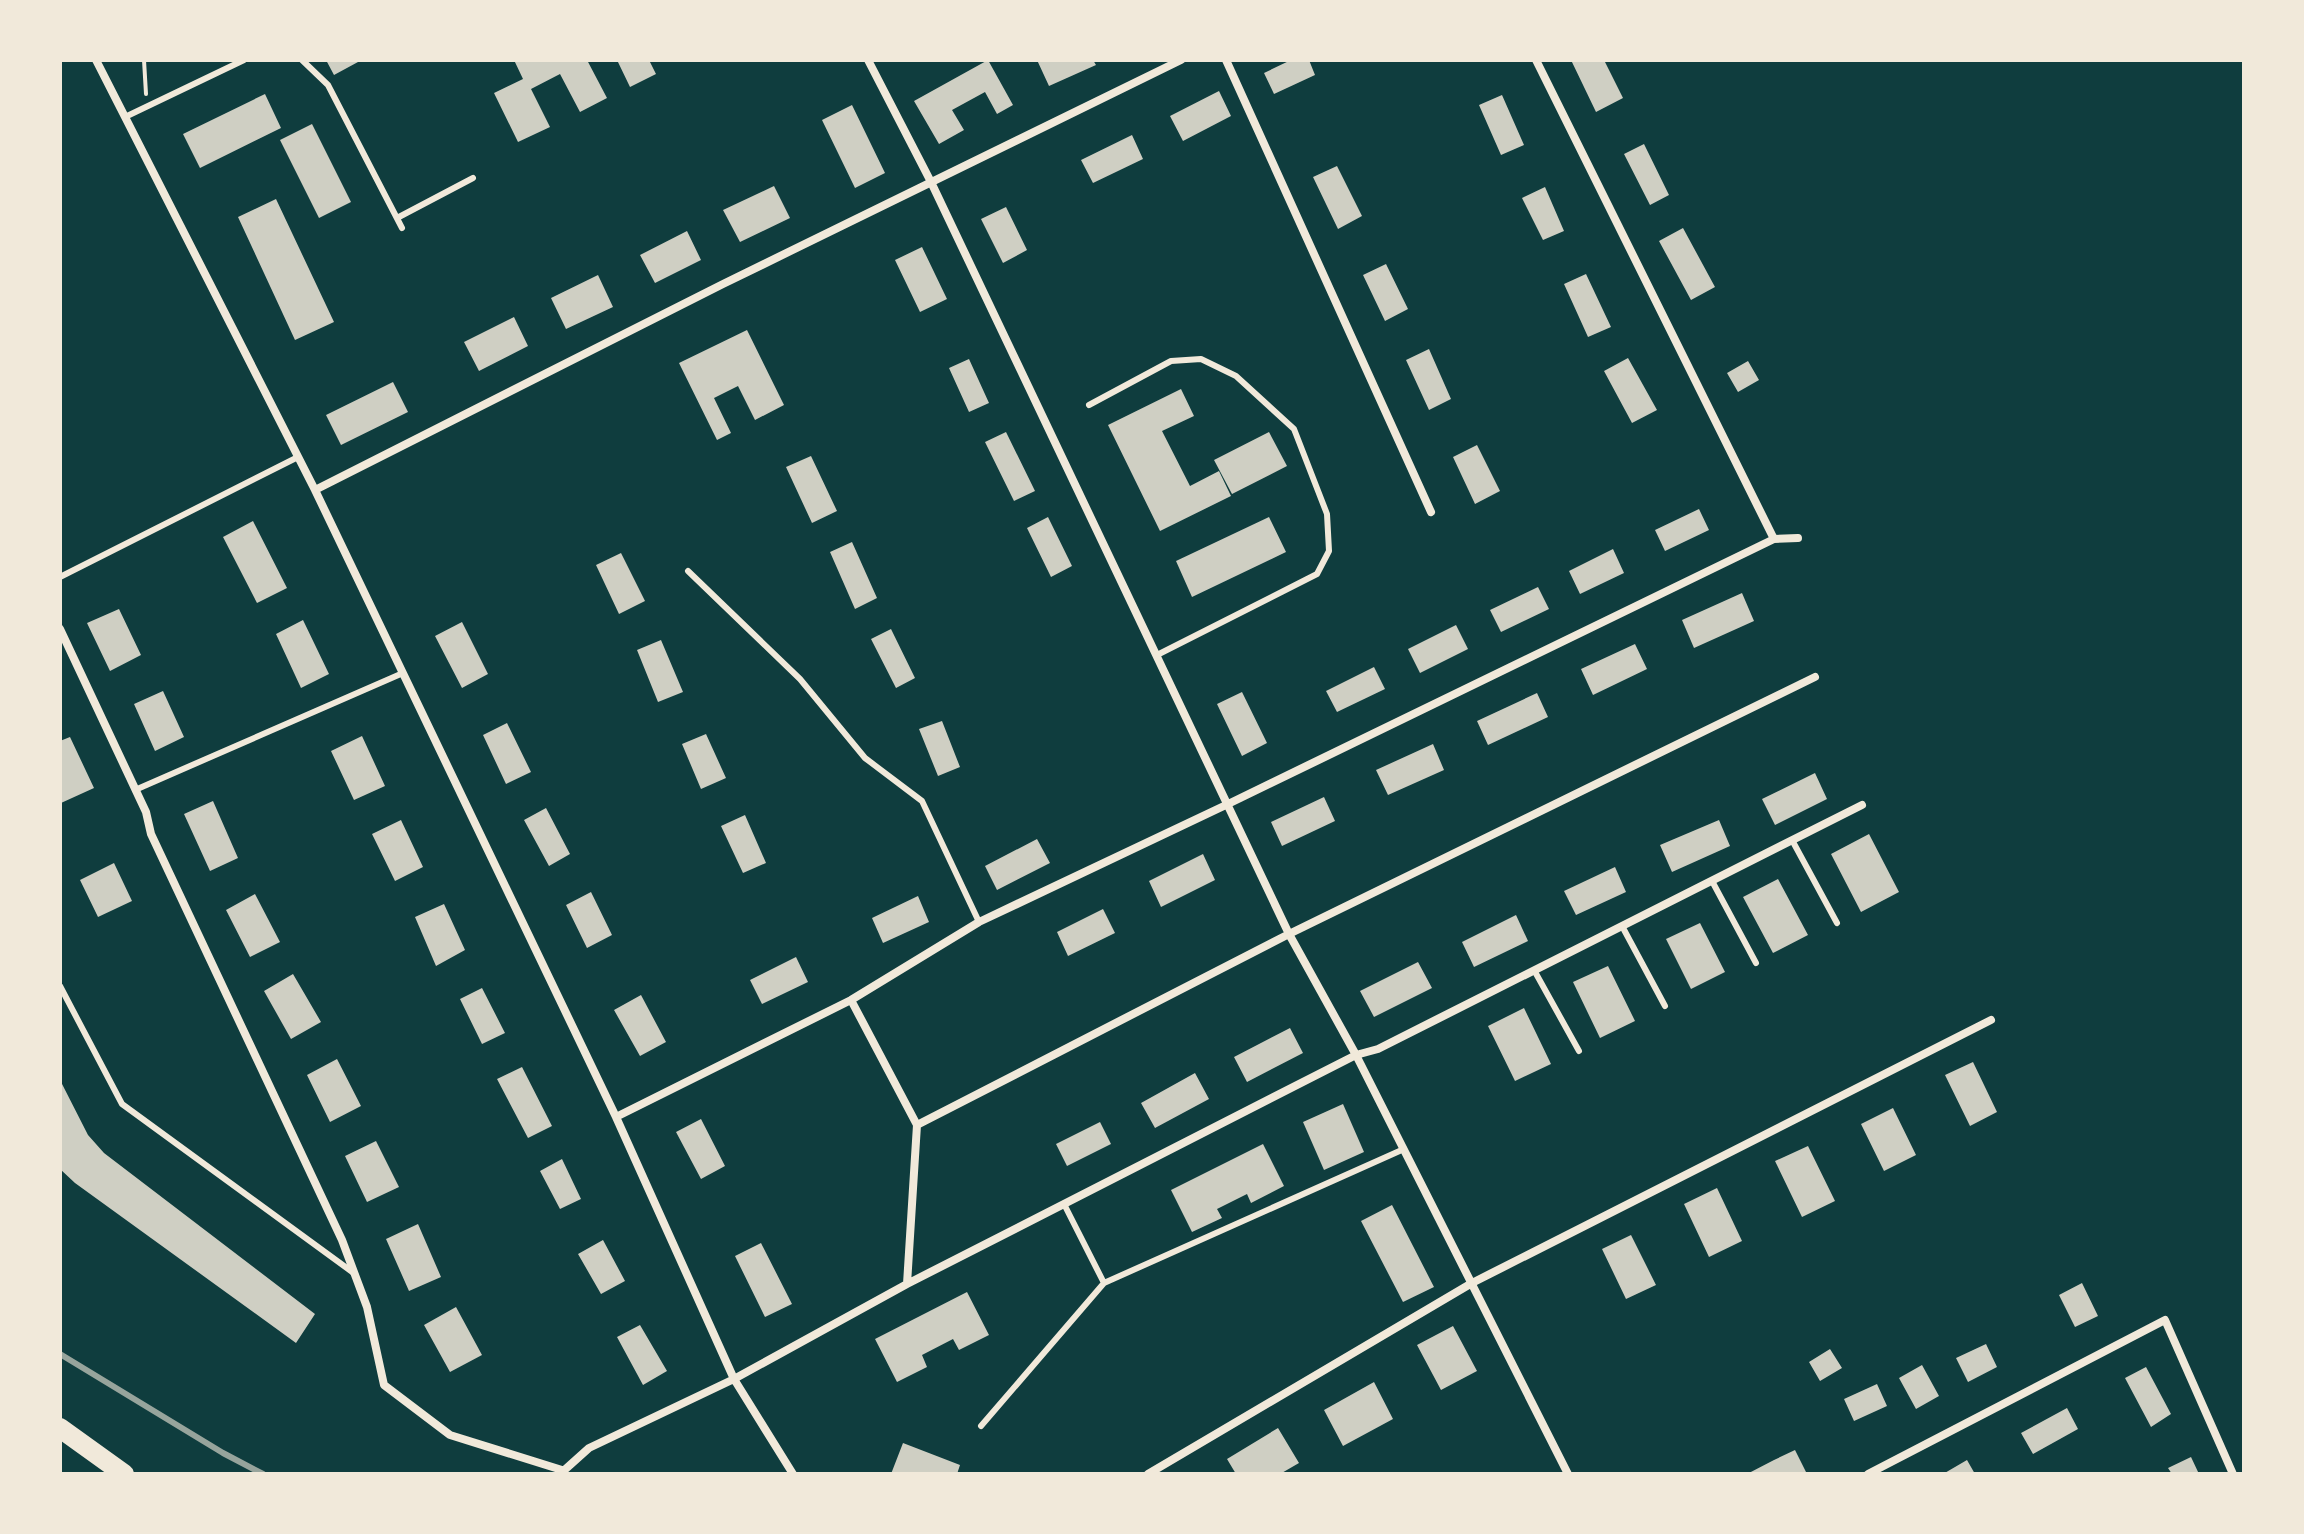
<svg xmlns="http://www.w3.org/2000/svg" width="2304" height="1534" viewBox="0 0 2304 1534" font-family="'Fira Sans',sans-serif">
<rect width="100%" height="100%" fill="#0f3d3e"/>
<!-- building -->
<path fill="#cfcfc3" d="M 326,60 L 357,60 L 358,62 L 334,75 Z
M 514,60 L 587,60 L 607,98 L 580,112 L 560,74 L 531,89 L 550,127 L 518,142 L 494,93 L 523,79 Z
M 617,60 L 649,60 L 656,74 L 630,87 Z
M 988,60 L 1013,105 L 997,114 L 985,92 L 952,110 L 964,130 L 939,144 L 914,101 Z
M 1037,60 L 1093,60 L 1096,65 L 1049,86 Z
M 1291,60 L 1309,60 L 1315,75 L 1274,94 L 1264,73 Z
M 1571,60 L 1604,60 L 1623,98 L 1596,112 Z
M 1219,91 L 1231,116 L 1183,141 L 1170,116 Z
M 265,94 L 281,128 L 200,168 L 183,134 Z
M 1502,95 L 1524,145 L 1501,155 L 1479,105 Z
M 852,105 L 885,173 L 855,188 L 822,120 Z
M 312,124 L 351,202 L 319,218 L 280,140 Z
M 1132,135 L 1143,159 L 1093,183 L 1081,160 Z
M 1644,144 L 1669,195 L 1650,205 L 1624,154 Z
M 1337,166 L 1362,216 L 1338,229 L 1313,177 Z
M 774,186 L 790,218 L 740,242 L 723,210 Z
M 1545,187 L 1564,231 L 1543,240 L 1522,198 Z
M 276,199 L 334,322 L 295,340 L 238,217 Z
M 1006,207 L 1027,250 L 1003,263 L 981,219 Z
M 1683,228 L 1715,287 L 1691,300 L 1659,241 Z
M 687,231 L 701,260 L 655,283 L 640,255 Z
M 922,247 L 947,299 L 920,312 L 895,260 Z
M 1386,264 L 1408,309 L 1385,321 L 1363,275 Z
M 1586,274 L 1611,327 L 1588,337 L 1564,284 Z
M 598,275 L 613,307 L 566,329 L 551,298 Z
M 514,317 L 528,346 L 479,371 L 464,342 Z
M 747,330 L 784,405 L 755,420 L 738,386 L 714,398 L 731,433 L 717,440 L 679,363 Z
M 1429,349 L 1451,399 L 1429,410 L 1406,360 Z
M 1628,358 L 1657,410 L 1632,423 L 1604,371 Z
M 969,359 L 989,403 L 969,412 L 949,368 Z
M 1748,361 L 1759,380 L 1738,392 L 1727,373 Z
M 393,382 L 408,412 L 341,445 L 326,415 Z
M 1181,389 L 1194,416 L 1162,431 L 1190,486 L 1219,471 L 1231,496 L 1160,531 L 1108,425 Z
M 1006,432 L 1035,491 L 1014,501 L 985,442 Z
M 1269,432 L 1287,466 L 1232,494 L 1214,460 Z
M 1477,445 L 1500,491 L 1475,504 L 1453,457 Z
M 811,456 L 837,511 L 812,523 L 786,467 Z
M 1699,509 L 1709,530 L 1665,551 L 1655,530 Z
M 1048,517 L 1072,566 L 1051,577 L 1027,528 Z
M 1269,517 L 1286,552 L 1192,597 L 1176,561 Z
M 253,521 L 287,588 L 257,603 L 223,537 Z
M 852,542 L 877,598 L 855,609 L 830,552 Z
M 1613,549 L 1624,573 L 1580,594 L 1569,571 Z
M 621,553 L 645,601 L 619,614 L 596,565 Z
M 1538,587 L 1549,609 L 1501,632 L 1490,610 Z
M 1742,593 L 1754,621 L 1694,648 L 1682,620 Z
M 119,609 L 141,655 L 110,671 L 87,623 Z
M 303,620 L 329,674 L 301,688 L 276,634 Z
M 462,622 L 488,674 L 462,688 L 435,636 Z
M 1456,625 L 1468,649 L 1420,673 L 1408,649 Z
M 891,629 L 915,678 L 896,688 L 871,639 Z
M 661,640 L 683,692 L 658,702 L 637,650 Z
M 1635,644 L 1647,669 L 1593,695 L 1581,669 Z
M 1374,667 L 1385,689 L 1337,712 L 1326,691 Z
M 163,691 L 184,737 L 155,751 L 134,704 Z
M 1242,692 L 1267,743 L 1242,756 L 1217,704 Z
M 1537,693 L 1548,717 L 1488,745 L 1477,721 Z
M 942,721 L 960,767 L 938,776 L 919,729 Z
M 507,723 L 531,772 L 506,784 L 483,735 Z
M 706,734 L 726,778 L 701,789 L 682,744 Z
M 362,736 L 385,786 L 354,800 L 331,751 Z
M 70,737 L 94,788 L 61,803 L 60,741 Z
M 1433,744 L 1444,770 L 1388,795 L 1376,770 Z
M 1815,773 L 1827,799 L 1775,825 L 1762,799 Z
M 1324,797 L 1335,821 L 1282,846 L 1271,822 Z
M 213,801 L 238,858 L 210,871 L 184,814 Z
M 546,808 L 570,854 L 549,866 L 524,820 Z
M 745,815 L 766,863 L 743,873 L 721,826 Z
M 401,820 L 423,867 L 395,881 L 372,834 Z
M 1719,820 L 1730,846 L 1672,872 L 1660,845 Z
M 1869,834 L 1899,892 L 1861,912 L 1831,854 Z
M 1037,839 L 1050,863 L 997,890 L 985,866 Z
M 1203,854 L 1215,880 L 1161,907 L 1149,881 Z
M 114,863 L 132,901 L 98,917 L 80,880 Z
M 1615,867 L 1626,892 L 1576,915 L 1564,891 Z
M 1778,879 L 1808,935 L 1773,953 L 1743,897 Z
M 591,892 L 612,935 L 587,948 L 566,905 Z
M 255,894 L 280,942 L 250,957 L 226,910 Z
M 918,896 L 929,922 L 883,943 L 872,918 Z
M 444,904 L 465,950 L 436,966 L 415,917 Z
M 1103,909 L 1115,933 L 1068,956 L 1057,932 Z
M 1516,915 L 1528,941 L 1474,967 L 1462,942 Z
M 1700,923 L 1725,972 L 1691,989 L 1666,939 Z
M 796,957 L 808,982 L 762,1004 L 750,980 Z
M 1418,962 L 1432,988 L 1374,1017 L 1360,991 Z
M 1608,966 L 1635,1021 L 1600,1038 L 1573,982 Z
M 293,974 L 321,1022 L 291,1039 L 264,991 Z
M 482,988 L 505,1033 L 482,1044 L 460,999 Z
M 641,995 L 666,1042 L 640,1056 L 614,1010 Z
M 1524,1008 L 1551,1064 L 1515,1081 L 1488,1026 Z
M 1290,1028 L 1303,1053 L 1247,1082 L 1234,1057 Z
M 337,1059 L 361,1106 L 330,1122 L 307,1075 Z
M 1973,1062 L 1997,1112 L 1970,1126 L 1945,1075 Z
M 522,1067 L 552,1126 L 528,1138 L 497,1079 Z
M 1195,1073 L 1209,1099 L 1155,1128 L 1141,1103 Z
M 60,1080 L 88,1135 L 104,1153 L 315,1314 L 296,1343 L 75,1183 L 60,1169 Z
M 1343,1104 L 1364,1152 L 1324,1170 L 1303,1122 Z
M 1893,1108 L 1916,1155 L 1884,1171 L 1861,1124 Z
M 701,1119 L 725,1166 L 701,1179 L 676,1132 Z
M 1100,1122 L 1111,1144 L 1067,1166 L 1056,1144 Z
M 376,1141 L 399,1187 L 367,1202 L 345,1156 Z
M 1263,1144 L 1284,1186 L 1251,1203 L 1247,1194 L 1217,1209 L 1222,1218 L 1192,1232 L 1171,1190 Z
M 1808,1146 L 1835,1201 L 1802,1217 L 1775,1161 Z
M 562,1159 L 581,1199 L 560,1209 L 540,1171 Z
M 1717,1188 L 1742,1241 L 1709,1257 L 1684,1204 Z
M 1392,1205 L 1434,1287 L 1403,1302 L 1361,1221 Z
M 418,1224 L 441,1277 L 409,1291 L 386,1239 Z
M 1631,1235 L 1656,1285 L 1626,1299 L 1602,1249 Z
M 603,1240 L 625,1281 L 601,1294 L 578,1254 Z
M 761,1243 L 792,1304 L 765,1317 L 735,1256 Z
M 2082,1283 L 2098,1316 L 2075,1327 L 2059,1295 Z
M 967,1292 L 989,1335 L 959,1350 L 953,1339 L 922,1355 L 927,1367 L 897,1382 L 875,1339 Z
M 456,1307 L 482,1355 L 450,1372 L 424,1325 Z
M 640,1325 L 667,1371 L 643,1385 L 617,1337 Z
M 1453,1326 L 1477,1371 L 1441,1390 L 1417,1345 Z
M 1986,1344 L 1997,1367 L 1968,1382 L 1956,1358 Z
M 1830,1349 L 1842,1368 L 1820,1381 L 1809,1362 Z
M 1922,1365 L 1939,1396 L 1916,1409 L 1899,1378 Z
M 2146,1367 L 2171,1414 L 2151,1427 L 2125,1378 Z
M 1374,1382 L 1393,1419 L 1343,1446 L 1324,1410 Z
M 1877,1384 L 1887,1406 L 1854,1421 L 1844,1399 Z
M 2067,1408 L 2078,1429 L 2033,1454 L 2021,1433 Z
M 1278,1428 L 1299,1463 L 1280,1474 L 1236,1474 L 1227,1459 Z
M 903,1443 L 960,1465 L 957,1474 L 891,1474 Z
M 1795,1450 L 1807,1474 L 1747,1474 L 1774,1460 Z
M 2191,1457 L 2199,1474 L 2172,1474 L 2168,1468 Z
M 1967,1460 L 1975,1474 L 1943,1474 Z"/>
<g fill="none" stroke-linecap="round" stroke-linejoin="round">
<!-- path -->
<path stroke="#f1e9da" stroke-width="4" d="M 144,60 L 146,94"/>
<!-- service -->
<path stroke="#f1e9da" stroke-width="6" d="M 302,60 L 328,85 L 402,228
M 125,117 L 244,60
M 397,218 L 473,178
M 1089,405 L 1171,361 L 1201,359 L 1236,376 L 1294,429 L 1327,514 L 1329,551 L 1317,574 L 1157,655
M 688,571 L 800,679 L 865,758 L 922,801 L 979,922
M 60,577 L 298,457
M 135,790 L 403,673
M 1792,840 L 1837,923
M 1712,881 L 1756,963
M 1622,926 L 1665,1006
M 1534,970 L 1579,1051
M 60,986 L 122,1104 L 355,1274
M 1064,1204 L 1104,1283
M 981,1426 L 1104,1283 L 1404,1149"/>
<!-- minor -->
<path stroke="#f1e9da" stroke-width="8" d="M 96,60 L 315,490 L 616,1117 L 734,1379 L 793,1474
M 868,60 L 931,182 L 1289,934 L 1356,1055 L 1568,1474
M 1226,60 L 1431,512
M 1536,60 L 1774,539
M 315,490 L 723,284 L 1181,60
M 60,629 L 146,812 L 151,834 L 342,1240 L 367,1307 L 384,1385 L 450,1435 L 562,1470
M 851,1000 L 917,1125
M 616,1117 L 851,1000 L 979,922 L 1226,805 L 1774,539 L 1798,538
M 907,1284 L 1356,1055 L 1378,1049 L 1862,805
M 560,1474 L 589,1448 L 734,1379 L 907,1284 L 917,1125 L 1289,934 L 1815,677
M 1148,1474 L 1472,1283 L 1991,1020
M 1868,1474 L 2165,1320 L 2233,1474"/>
<!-- primary -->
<path stroke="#f1e9da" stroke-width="20" d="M 60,1428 L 124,1474"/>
<!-- rail -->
<path stroke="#97a49c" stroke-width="6" d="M 60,1354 L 223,1453 L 263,1474"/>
</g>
<!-- border -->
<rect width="2304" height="1534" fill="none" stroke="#f1e9da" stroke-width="124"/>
</svg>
